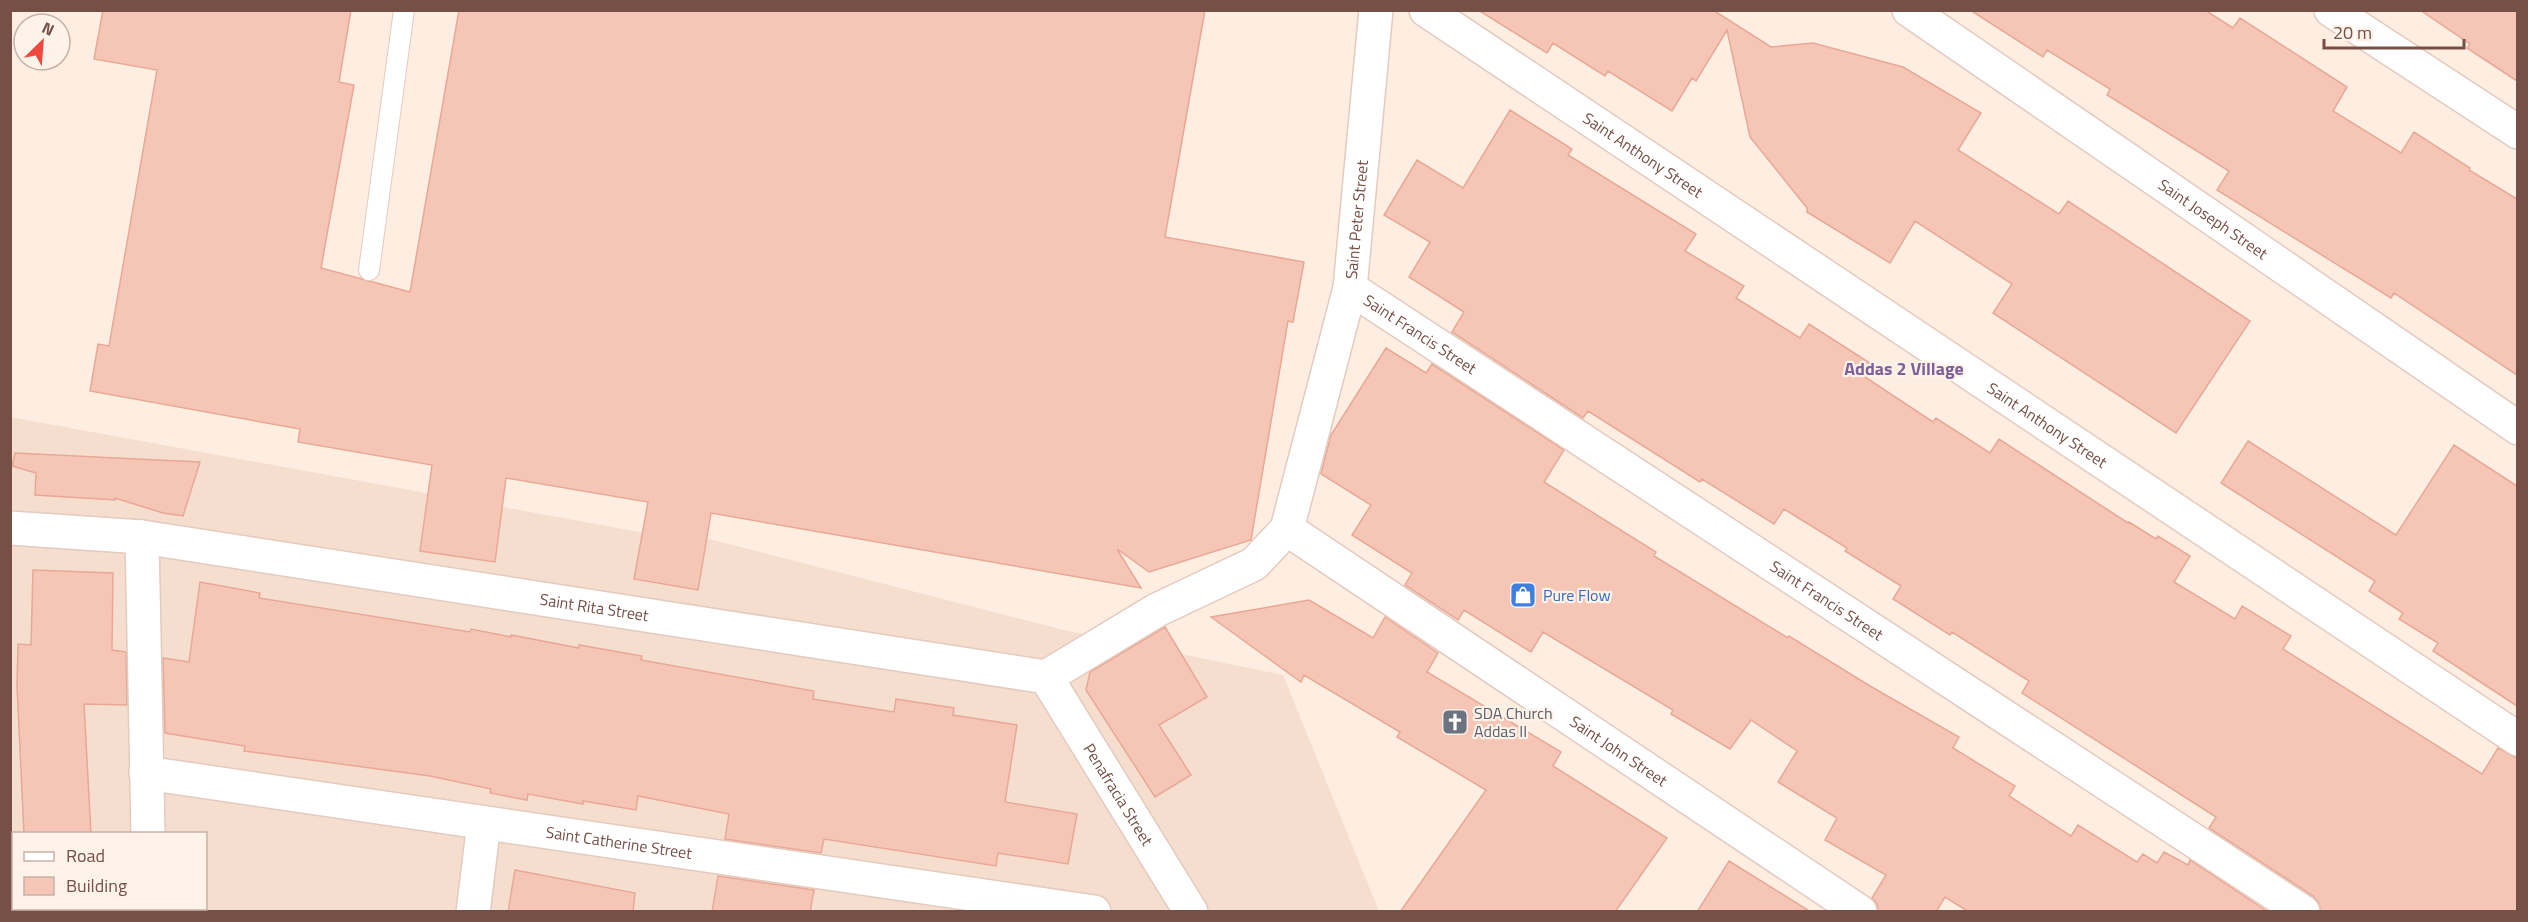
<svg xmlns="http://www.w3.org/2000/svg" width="2528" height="922" viewBox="0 0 2528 922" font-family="'Titillium Web',sans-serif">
<rect width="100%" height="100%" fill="#feeee1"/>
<!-- residential -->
<path fill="#f6decf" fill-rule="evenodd" d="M 10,417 L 645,533 L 705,538 L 1064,630 L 1283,675 L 1379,911 L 11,911 ZM 14,834 L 206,834 L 206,908 L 14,908 Z"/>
<!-- building -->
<path fill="#f5c5b6" stroke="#e9a896" stroke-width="1.5" d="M 103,10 L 351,10 L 339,82 L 354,85 L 321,268 L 410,292 L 459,10 L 1205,10 L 1165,237 L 1304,262 L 1293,322 L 1288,321 L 1251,540 L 1149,572 L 1117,549 L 1141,588 L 711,513 L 698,590 L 634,579 L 648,502 L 506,478 L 495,562 L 420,551 L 432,465 L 298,442 L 300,429 L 90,391 L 98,344 L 109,346 L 157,70 L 94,59 Z
M 1478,10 L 1713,10 L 1771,47 L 1813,43 L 1903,67 L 1981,113 L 1958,150 L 2059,214 L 2068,201 L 2250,321 L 2176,433 L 1993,313 L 2012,284 L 1915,221 L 1890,263 L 1807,212 L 1807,208 L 1750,137 L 1727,30 L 1696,81 L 1692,78 L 1672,111 L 1608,71 L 1605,76 L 1553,43 L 1547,53 Z
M 1970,10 L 2205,10 L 2233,28 L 2240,18 L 2347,87 L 2333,111 L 2401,153 L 2414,132 L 2470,168 L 2469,170 L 2517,199 L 2517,375 L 2394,293 L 2391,298 L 2217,190 L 2229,171 L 2107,95 L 2110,89 L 2047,50 L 2043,57 Z
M 2420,10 L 2517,10 L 2517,81 L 2467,48 L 2470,44 Z
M 1510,110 L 1572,149 L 1568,155 L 1696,234 L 1685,251 L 1744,286 L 1736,298 L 1800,338 L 1809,324 L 1873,365 L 1865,377 L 1933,422 L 1936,418 L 1990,453 L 1999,439 L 2128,523 L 2129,522 L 2156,539 L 2158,536 L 2190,556 L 2174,582 L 2235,619 L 2242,606 L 2291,636 L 2283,649 L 2482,774 L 2498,748 L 2517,758 L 2517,912 L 2321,912 L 2319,903 L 2313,896 L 2209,828 L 2216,817 L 2022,693 L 2029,681 L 1952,632 L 1950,635 L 1893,599 L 1901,586 L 1845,551 L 1847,548 L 1784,509 L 1774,524 L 1702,479 L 1700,482 L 1588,411 L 1583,418 L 1452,332 L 1464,312 L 1409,277 L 1430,242 L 1384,215 L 1417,160 L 1463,188 Z
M 1386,348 L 1426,373 L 1432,364 L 1564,450 L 1544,482 L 1656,552 L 1654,556 L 1788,638 L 1789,636 L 1870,686 L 1959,737 L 1953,748 L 2015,786 L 2009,796 L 2071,836 L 2078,825 L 2137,862 L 2143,854 L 2157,863 L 2164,852 L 2188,865 L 2190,860 L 2268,912 L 1969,912 L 1945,897 L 1936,912 L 1878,912 L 1877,904 L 1872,898 L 1886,875 L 1825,840 L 1837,818 L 1778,782 L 1797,751 L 1751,720 L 1730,749 L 1671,714 L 1673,710 L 1543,632 L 1531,652 L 1464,610 L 1458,620 L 1405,585 L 1412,573 L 1352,535 L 1371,505 L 1321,474 L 1331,435 Z
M 2248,441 L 2396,535 L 2454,445 L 2517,486 L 2517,706 L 2433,651 L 2438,643 L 2399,619 L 2403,613 L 2369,591 L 2375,581 L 2221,483 Z
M 15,453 L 116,458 L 200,462 L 183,516 L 163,513 L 115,498 L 115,500 L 35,495 L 36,473 L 12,466 Z
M 33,570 L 113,573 L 112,650 L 126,652 L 127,705 L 84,704 L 91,834 L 24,834 L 17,686 L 18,644 L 31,645 Z
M 200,582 L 260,593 L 259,598 L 470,632 L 471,629 L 511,637 L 511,635 L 579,648 L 579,645 L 642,656 L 641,660 L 814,691 L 813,699 L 894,712 L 896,699 L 954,708 L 953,715 L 1017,725 L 1005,802 L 1077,814 L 1068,864 L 998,853 L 996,866 L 824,839 L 821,853 L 725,839 L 729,814 L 638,796 L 636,810 L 583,801 L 583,804 L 528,794 L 527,800 L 490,793 L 491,789 L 430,776 L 244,751 L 245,746 L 165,733 L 163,658 L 189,662 Z
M 1309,600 L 1373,638 L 1385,617 L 1438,653 L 1427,672 L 1561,752 L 1553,766 L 1667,838 L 1615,912 L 1400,912 L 1486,790 L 1397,737 L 1400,732 L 1304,675 L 1301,682 L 1211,617 Z
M 1165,627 L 1207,697 L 1159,725 L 1191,775 L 1155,797 L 1086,690 L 1090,672 Z
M 1729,861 L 1811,912 L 1697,912 Z
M 515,870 L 635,893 L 633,912 L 508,912 Z
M 718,876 L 814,890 L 810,912 L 712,912 Z"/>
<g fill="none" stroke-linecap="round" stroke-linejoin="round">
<defs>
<path id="lane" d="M 369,270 L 404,10"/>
<g id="street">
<path id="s1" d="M 1426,10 L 2518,739"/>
<path id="s2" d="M 1909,10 L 2518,428"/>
<path d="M 2331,10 L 2518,132"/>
<path id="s3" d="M 1350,288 L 2303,912"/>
<path id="s4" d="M 10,528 L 142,537 L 1046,677"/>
<path id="s5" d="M 1287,529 L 1860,912"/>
<path d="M 142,537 L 148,834"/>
<path id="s6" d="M 1046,677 L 1157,610 L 1254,564 L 1287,529 L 1350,288 L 1376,10"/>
<path id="s7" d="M 1046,677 L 1191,912"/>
<path id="s8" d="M 146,773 L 1094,912"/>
<path d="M 152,908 L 152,912"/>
<path d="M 473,912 L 484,823"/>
</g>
</defs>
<!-- lane casing -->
<use href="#lane" stroke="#e4cabf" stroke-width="22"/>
<!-- street casing -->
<use href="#street" stroke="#e4cabf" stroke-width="36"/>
<!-- lane -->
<use href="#lane" stroke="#fff" stroke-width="20"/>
<!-- street -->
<use href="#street" stroke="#fff" stroke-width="33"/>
</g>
<!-- icons -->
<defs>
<symbol id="shop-square" viewBox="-11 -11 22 22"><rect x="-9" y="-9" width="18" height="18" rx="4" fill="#3f7fe0" stroke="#fff2e8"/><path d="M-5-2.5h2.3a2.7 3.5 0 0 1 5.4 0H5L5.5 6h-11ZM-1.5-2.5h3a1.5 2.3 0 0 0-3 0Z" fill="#fff"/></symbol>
<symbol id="church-square" viewBox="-11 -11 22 22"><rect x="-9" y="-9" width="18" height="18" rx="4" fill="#6b7280" stroke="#fff2e8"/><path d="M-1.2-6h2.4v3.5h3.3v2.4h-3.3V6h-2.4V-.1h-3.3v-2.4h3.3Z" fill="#fff"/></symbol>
</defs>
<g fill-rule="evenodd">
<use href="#shop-square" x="1508" y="580" width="30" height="30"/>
<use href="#church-square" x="1440" y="707" width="30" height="30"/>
</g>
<g text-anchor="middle" stroke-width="4.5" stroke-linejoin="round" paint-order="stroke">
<!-- street labels -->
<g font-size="16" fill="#764f46" stroke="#fff2e8">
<text dy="6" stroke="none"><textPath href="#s1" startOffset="261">Saint Anthony Street</textPath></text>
<text dy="6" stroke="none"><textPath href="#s6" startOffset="603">Saint Peter Street</textPath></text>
<text dy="6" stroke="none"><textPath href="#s2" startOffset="369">Saint Joseph Street</textPath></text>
<text dy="6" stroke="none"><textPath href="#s3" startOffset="84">Saint Francis Street</textPath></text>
<text dy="6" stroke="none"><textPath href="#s1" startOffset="747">Saint Anthony Street</textPath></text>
<text dy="6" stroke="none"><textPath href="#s3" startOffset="570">Saint Francis Street</textPath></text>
<text dy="6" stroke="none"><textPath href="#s4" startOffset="590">Saint Rita Street</textPath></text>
<text dy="6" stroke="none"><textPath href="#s5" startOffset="399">Saint John Street</textPath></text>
<text dy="6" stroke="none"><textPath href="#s7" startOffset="138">Penafracia Street</textPath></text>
<text dy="6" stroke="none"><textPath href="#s8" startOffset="478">Saint Catherine Street</textPath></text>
</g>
<!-- shop labels -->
<g font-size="16" fill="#366cbe" stroke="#fff2e8" text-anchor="start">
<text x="1543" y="601">Pure Flow</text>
</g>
<!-- worship labels -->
<g font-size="16" fill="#5b616d" stroke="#fff2e8" text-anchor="start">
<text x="1474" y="719">SDA Church<tspan x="1474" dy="18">Addas II</tspan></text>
</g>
<!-- neighbourhood labels -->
<g font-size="18" font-weight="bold" fill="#7e619b" stroke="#fff2e8">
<text x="1904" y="375">Addas 2 Village</text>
</g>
</g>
<!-- border -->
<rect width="2528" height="922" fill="none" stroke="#764f46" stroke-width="24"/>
<!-- legend -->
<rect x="12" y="832" width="195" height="78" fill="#fff2e8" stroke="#c8b1a7" stroke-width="1.5"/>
<rect x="24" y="852" width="30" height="9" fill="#ffffff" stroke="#c8b1a7" stroke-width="1.5"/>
<text x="66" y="862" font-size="18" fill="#764f46">Road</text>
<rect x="24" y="877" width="30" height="18" fill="#f5c5b6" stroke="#c8b1a7" stroke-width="1.5"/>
<text x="66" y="892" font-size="18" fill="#764f46">Building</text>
<!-- north arrow -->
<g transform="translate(42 42) rotate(25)"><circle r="28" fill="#fff2e8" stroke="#c8b1a7" stroke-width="1.5"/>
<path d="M0-4.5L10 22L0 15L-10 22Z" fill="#f1473d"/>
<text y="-9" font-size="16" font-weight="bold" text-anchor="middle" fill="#764f46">N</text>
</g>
<!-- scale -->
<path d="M2324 39v9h140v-9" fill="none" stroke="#764f46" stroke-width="3"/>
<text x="2333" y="39" font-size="18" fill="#764f46" stroke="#fff2e8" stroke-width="4.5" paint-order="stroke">20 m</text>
</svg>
